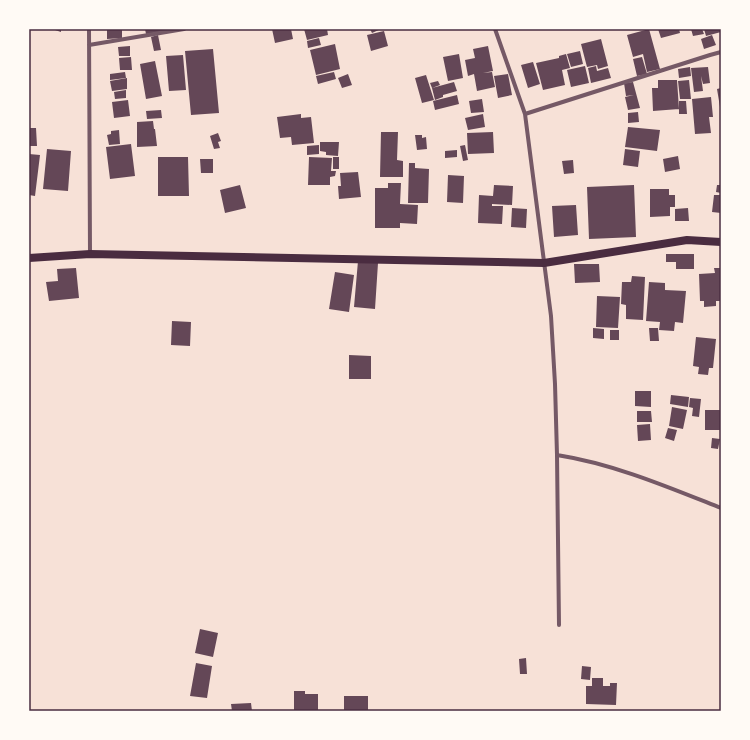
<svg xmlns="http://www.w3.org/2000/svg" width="750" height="740" viewBox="0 0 750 740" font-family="Figtree,sans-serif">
<rect width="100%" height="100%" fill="#f7e1d7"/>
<!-- building -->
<path fill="#644757" d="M 52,29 L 61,29 L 61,32 Z
M 107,29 L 122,29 L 122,38 L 107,39 Z
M 145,29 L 172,29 L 172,30 L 146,34 Z
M 272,29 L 291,29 L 293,39 L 275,43 Z
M 304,29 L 327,29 L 328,35 L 307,40 Z
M 370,29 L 381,29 L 372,33 Z
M 649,29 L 660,69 L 647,72 L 643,54 L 633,57 L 627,35 Z
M 658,29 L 679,29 L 680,33 L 661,38 Z
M 691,29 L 702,29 L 704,34 L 693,36 Z
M 704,29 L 721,29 L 721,32 L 706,36 Z
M 384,31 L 388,46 L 371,51 L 367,35 Z
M 158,35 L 161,50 L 154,51 L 151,37 Z
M 712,35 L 716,45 L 704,49 L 701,39 Z
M 319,38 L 321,45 L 308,48 L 307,41 Z
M 601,39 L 608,66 L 598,69 L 597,65 L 587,67 L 581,44 Z
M 335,44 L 340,69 L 316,75 L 310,50 Z
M 130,46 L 130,56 L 119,56 L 118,47 Z
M 488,46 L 493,71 L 483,73 L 492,72 L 495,87 L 477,91 L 474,74 L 468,76 L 465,60 L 475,58 L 473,49 Z
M 213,49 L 219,113 L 191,115 L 185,51 Z
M 580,51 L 583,64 L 571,67 L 567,54 Z
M 459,54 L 463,78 L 448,81 L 443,57 Z
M 566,54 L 570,68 L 562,70 L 565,85 L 543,90 L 536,63 L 559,58 L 559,56 Z
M 183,55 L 186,90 L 169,91 L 166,56 Z
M 131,57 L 132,70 L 120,70 L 119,58 Z
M 642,57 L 647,74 L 637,76 L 633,59 Z
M 155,61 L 162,96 L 146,99 L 140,64 Z
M 533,62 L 540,84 L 528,88 L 521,65 Z
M 585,66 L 589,83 L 571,87 L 567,70 Z
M 596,66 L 597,71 L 608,68 L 611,78 L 591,83 L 588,68 Z
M 690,67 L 691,76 L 679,78 L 678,69 Z
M 708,67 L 710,83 L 703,84 L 701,76 L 703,91 L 694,92 L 691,68 Z
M 125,72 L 126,78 L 110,80 L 110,74 Z
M 334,72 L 336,79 L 318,84 L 316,76 Z
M 348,74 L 352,85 L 342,88 L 338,78 Z
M 508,74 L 512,95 L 498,98 L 494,76 Z
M 426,75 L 434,100 L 422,103 L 415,78 Z
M 127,78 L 127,89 L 112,91 L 110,81 Z
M 658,80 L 677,80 L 679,109 L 653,111 L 652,88 L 658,88 Z
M 689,80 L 691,99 L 680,99 L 678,81 Z
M 438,81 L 440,85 L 432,88 L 430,83 Z
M 454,82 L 457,91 L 443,95 L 443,97 L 435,100 L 432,88 Z
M 633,82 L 640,108 L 628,110 L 625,97 L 634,95 L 626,96 L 624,83 Z
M 721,88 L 721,107 L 720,107 L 717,89 Z
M 126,90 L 126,98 L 115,99 L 114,92 Z
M 457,95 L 459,104 L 435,110 L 433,101 Z
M 711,97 L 713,117 L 709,117 L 711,133 L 695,134 L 692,99 Z
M 482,99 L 484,112 L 471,113 L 469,101 Z
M 128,100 L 130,116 L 114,118 L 112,102 Z
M 679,101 L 686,101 L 687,114 L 679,114 Z
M 161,110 L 162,118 L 147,119 L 146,111 Z
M 638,112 L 639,122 L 628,123 L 628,113 Z
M 301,114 L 301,118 L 311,117 L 314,143 L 292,145 L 291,137 L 280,138 L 277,117 Z
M 483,114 L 485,127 L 468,130 L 465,118 Z
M 153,121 L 154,129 L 155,129 L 157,146 L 137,147 L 137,122 Z
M 628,127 L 660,130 L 657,151 L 625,147 Z
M 29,128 L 36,128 L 37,146 L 29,146 Z
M 119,130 L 120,144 L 109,145 L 107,135 L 111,134 L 111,131 Z
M 381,132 L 398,132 L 397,160 L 403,161 L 403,177 L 380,177 Z
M 493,132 L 494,153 L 468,154 L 467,133 Z
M 218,133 L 221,141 L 218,142 L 220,148 L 214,149 L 210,136 Z
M 415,135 L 422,135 L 422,138 L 426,137 L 427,149 L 417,150 Z
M 320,142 L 339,142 L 338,156 L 326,155 L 326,152 L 320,151 Z
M 131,144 L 135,176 L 110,179 L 106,147 Z
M 319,145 L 319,154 L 307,155 L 307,146 Z
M 465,145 L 468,160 L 463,161 L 460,146 Z
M 47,149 L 71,151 L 68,191 L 43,189 Z
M 625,149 L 640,151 L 638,167 L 623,165 Z
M 457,150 L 457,157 L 445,158 L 445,151 Z
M 29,154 L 40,155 L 35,196 L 29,195 Z
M 678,156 L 680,169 L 665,172 L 663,159 Z
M 158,157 L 188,157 L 189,196 L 158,196 Z
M 309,157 L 332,158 L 331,171 L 336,171 L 335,176 L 330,177 L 330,185 L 308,185 Z
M 333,157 L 339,157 L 339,169 L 333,169 Z
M 200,159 L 213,159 L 213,173 L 201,173 Z
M 573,160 L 574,173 L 564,174 L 562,161 Z
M 409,163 L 415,163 L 415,168 L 429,169 L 428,203 L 408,203 Z
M 358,172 L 361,197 L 339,199 L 338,186 L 341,186 L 340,173 Z
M 448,175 L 464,176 L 463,203 L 447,202 Z
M 388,183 L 401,183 L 400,204 L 418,205 L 417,224 L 400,223 L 400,228 L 375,228 L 375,188 L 388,188 Z
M 240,185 L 246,208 L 225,213 L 220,190 Z
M 494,185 L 513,186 L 512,205 L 492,204 L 492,206 L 503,206 L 502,224 L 478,223 L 479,195 L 493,196 Z
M 634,185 L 636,237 L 589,239 L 587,187 Z
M 717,185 L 721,185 L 721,193 L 716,192 Z
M 650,189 L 669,189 L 669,195 L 675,195 L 675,207 L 670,207 L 670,216 L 650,217 Z
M 714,195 L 721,195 L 721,213 L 712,212 Z
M 576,205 L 578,235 L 554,237 L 552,206 Z
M 512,208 L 527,209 L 526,228 L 511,227 Z
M 688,208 L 689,221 L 675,221 L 675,209 Z
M 666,254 L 694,254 L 694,269 L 676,269 L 676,262 L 666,262 Z
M 358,261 L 378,263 L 375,309 L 354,307 Z
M 574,264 L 599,264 L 600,282 L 575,283 Z
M 76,268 L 79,298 L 49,301 L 46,282 L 58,281 L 57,269 Z
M 714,268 L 721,268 L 721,301 L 716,301 L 716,306 L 704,307 L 704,301 L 700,301 L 699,274 L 715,273 Z
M 335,272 L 354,275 L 349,312 L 329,309 Z
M 632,276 L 645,277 L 643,320 L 626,319 L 626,305 L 621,304 L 622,282 L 631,282 Z
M 649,282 L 665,283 L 665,290 L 686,291 L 683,323 L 675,322 L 674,331 L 659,330 L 660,322 L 646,321 Z
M 597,296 L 620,297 L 618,328 L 596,327 Z
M 172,321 L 191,322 L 190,346 L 171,345 Z
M 593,328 L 604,329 L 604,339 L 593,338 Z
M 649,328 L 658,328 L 659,341 L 650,341 Z
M 610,330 L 619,330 L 619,340 L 610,340 Z
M 696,337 L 716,339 L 713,368 L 709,368 L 708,375 L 698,374 L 699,367 L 693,366 Z
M 349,355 L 371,356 L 371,379 L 349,379 Z
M 635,391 L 651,391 L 651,407 L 635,406 Z
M 671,395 L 689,397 L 688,407 L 670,404 Z
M 690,398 L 701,399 L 699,417 L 692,416 L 693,408 L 689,407 Z
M 672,407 L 687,410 L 683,429 L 669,426 Z
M 705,410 L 721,410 L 721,430 L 705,430 Z
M 637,411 L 651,411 L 652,422 L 637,422 Z
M 650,424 L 651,440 L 638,441 L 637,425 Z
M 668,428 L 677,430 L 674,441 L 665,438 Z
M 712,438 L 720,439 L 718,449 L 711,448 Z
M 200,629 L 218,633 L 213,657 L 195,653 Z
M 526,658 L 527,674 L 520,674 L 519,659 Z
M 196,663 L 212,666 L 207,698 L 190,696 Z
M 582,666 L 591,667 L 590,680 L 581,679 Z
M 592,678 L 603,678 L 603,686 L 610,686 L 610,683 L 617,683 L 616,705 L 586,704 L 586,686 L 592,686 Z
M 294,691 L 305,691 L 305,694 L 318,694 L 318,711 L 294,711 Z
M 344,696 L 368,696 L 368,711 L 344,711 Z
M 251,703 L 252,711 L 232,711 L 231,704 Z"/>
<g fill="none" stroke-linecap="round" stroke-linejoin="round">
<!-- minor -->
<path stroke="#755966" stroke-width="4" d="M 89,29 L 90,254
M 495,29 L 525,114 L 551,316 L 555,384 L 557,455 L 559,625
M 89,45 L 184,29
M 525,114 L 710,55 L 721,52
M 557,455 C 614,464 668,487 721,508"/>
<!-- secondary -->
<path stroke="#4a2c40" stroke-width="8" d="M 29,258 L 90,254 L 544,263 L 687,240 L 721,242"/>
</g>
<!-- border -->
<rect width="750" height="740" fill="none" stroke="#fffaf5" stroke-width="60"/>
<rect x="30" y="30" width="690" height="680" fill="none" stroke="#4a2c40" stroke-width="1.5"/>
</svg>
